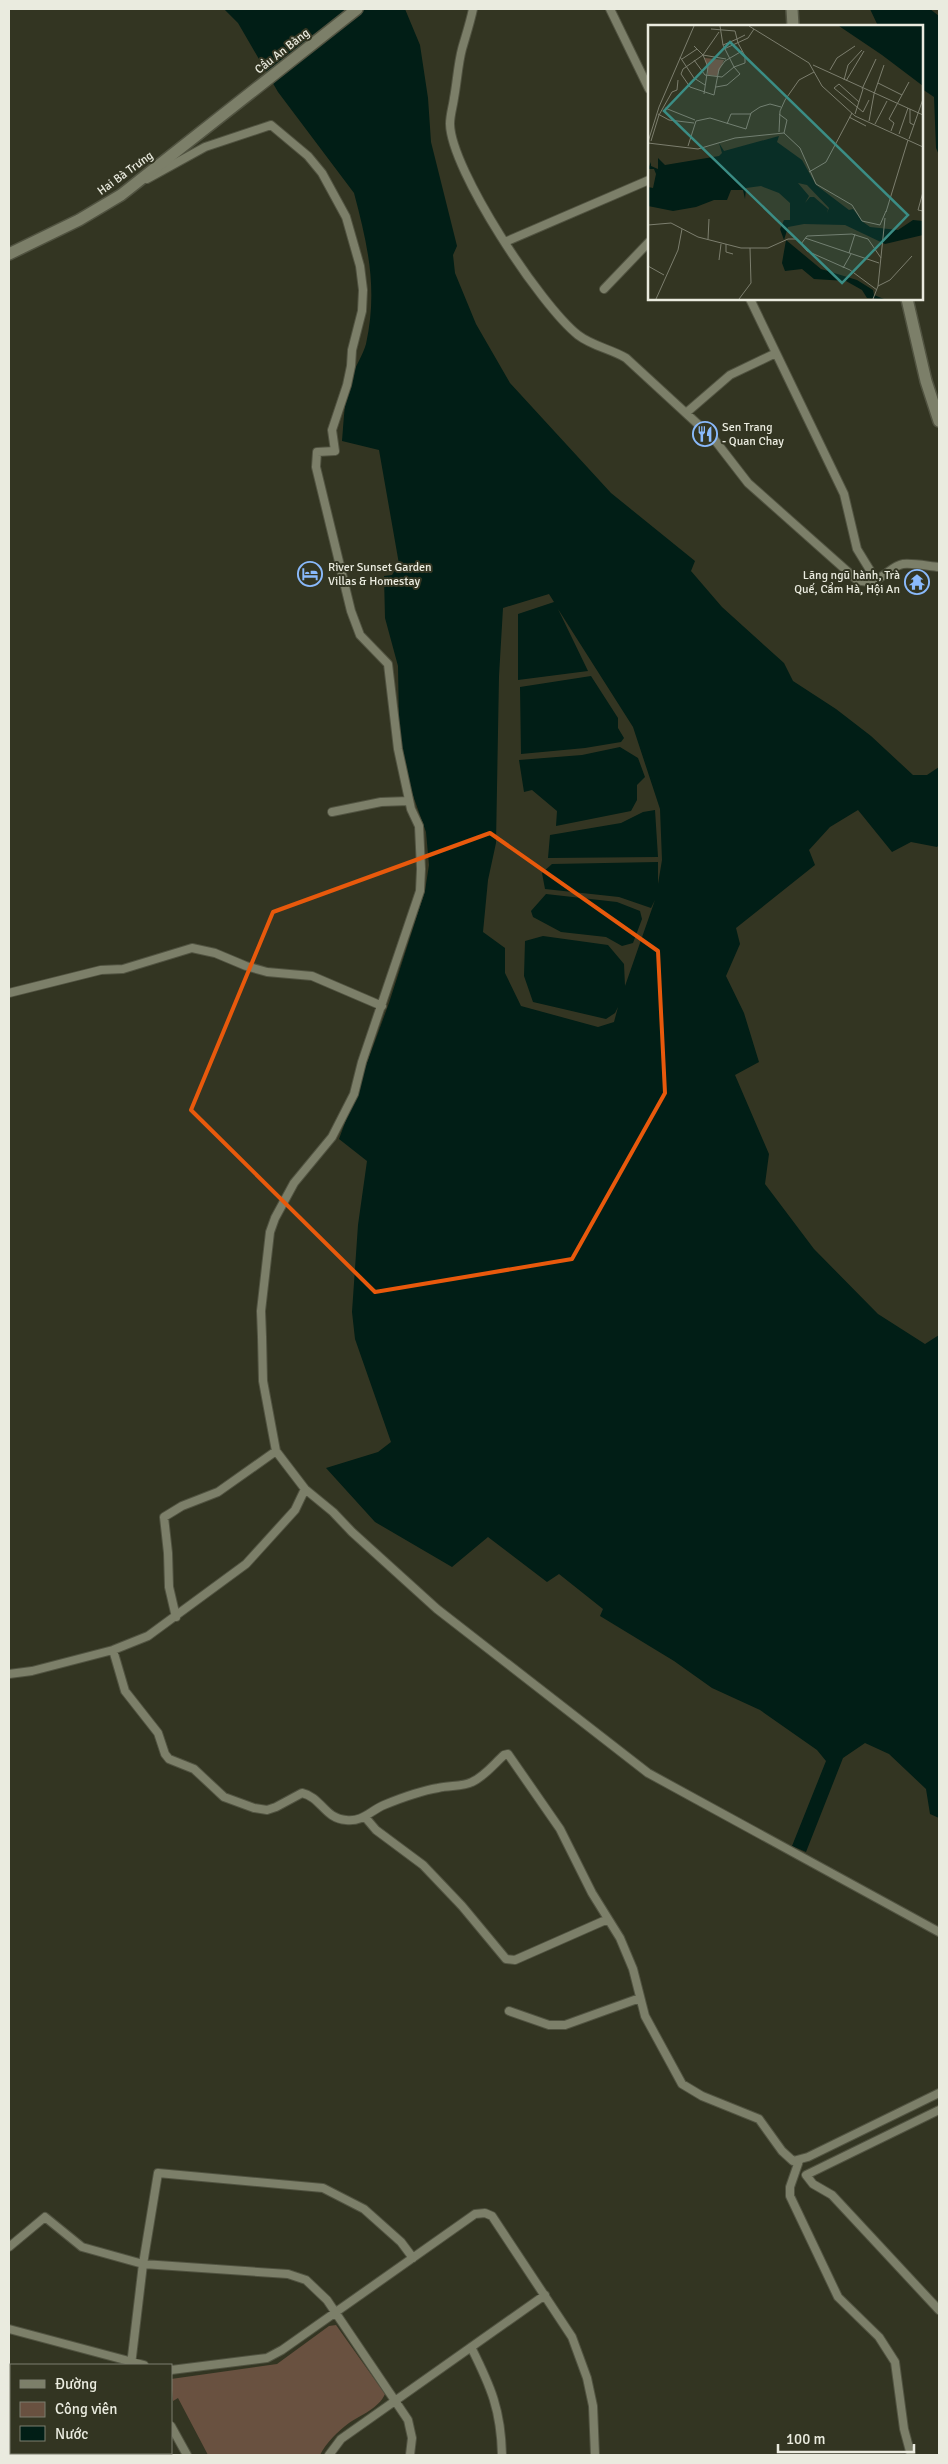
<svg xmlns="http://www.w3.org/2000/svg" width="948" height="2464" viewBox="0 0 948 2464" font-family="Signika,sans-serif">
<rect width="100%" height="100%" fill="#333522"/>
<!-- green -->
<path fill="#695140" d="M 336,2325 L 385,2394 C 379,2408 361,2415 349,2423 C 338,2431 326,2443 320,2455 L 208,2455 L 178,2398 L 173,2401 L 171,2379 L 277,2364 L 329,2326 Z"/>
<!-- water -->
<path fill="#011e16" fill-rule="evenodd" d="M 224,9 L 405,9 L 420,45 L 428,98 L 431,142 L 457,246 L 453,255 L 455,273 L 476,324 L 510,383 L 611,493 L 695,561 L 691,571 L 722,607 L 784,663 L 793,681 L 836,709 L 871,736 L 913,775 L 927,775 L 939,767 L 939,845 L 937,847 L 911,842 L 892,852 L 858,810 L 830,827 L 809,850 L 815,865 L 736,928 L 740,944 L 726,976 L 744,1013 L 759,1062 L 735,1075 L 769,1154 L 765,1184 L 814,1249 L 878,1314 L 925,1344 L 939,1335 L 939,1818 L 930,1814 L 926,1789 L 889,1754 L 865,1743 L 843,1758 L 806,1852 L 792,1846 L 826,1761 L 817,1750 L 760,1710 L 712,1688 L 674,1661 L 600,1616 L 603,1609 L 559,1574 L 547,1582 L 488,1537 L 452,1567 L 375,1522 L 326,1468 L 378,1452 L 391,1442 L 355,1339 L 352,1312 L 358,1225 L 367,1161 L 339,1139 L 389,1003 L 425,891 L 429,865 L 426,832 L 405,773 L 399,723 L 398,666 L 385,618 L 384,576 L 392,575 L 399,564 L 379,450 L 342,441 C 344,420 344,396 352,376 C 356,365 363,355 366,344 C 378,289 368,246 354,193 L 278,92 L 238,23 ZM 549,594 L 554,602 L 518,614 L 518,680 L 588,671 L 558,609 L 633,727 L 660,809 L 662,860 L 658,884 L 658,862 L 552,864 L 542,873 L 545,889 L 619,897 L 651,908 L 655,900 L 625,986 L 624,964 L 608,945 L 543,936 L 525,941 L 524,976 L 533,1002 L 606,1019 L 615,1013 L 618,1007 L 614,1022 L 598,1027 L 521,1006 L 505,973 L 505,948 L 483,932 L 488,880 L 496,843 L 499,676 L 503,608 Z
M 870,9 L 930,9 L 939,16 L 939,155 L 936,148 L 934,97 L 922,89 L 922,26 L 878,26 Z
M 591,676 L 618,718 L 618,728 L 624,738 L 621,742 L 585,748 L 521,754 L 520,687 Z
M 620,747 L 638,758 L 645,777 L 637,785 L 637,800 L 631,811 L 556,826 L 557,811 L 532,790 L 524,792 L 519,760 L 582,755 Z
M 655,810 L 658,857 L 548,858 L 550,835 L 621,823 L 643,812 Z
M 546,894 L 617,902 L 640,911 L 642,919 L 633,943 L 622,946 L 606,937 L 561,932 L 533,917 L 531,911 Z"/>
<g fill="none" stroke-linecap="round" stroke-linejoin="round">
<defs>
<path id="street" d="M 473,9 C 470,23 466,35 462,49 C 458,64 457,82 454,98 C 453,106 450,115 450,124 C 451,170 541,306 578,335 C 592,346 611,349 626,358 L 714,439 L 748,483 L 856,579 C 878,590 888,566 903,564 C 914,563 928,566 939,567
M 610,9 L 649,89
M 147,179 L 205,147 L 271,125 L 308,156 L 322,173 L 346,217 L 360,266 L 363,290 L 362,311 L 352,350 L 351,366 L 347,385 L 332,430 L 335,451 L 317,452 L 316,467 L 351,611 L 360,635 L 388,664 L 398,749 L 411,809 L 419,826 L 421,869 L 420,891 L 362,1062 L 354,1094 L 332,1137 L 294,1183 L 275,1218 L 270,1232 L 261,1311 L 262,1337 L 263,1381 L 276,1451 L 305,1489 L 333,1512 L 352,1532 L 437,1609 L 648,1773 L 939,1932
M 505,242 L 649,180
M 604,289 L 649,242
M 750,299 L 844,494 L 857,549 L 876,580
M 686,413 L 730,375 L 776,353
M 332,812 L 381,802 L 409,801
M 9,993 L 101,970 L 123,969 L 192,948 L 215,953 L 246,966 L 267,972 L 312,976 L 382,1006
M 176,1617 L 169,1587 L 168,1553 L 164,1517 L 182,1506 L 218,1492 L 276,1451
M 113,1650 L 125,1691 L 158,1733 L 165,1754 L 169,1759 L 194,1769 L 224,1797 L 254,1808 L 267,1810 L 276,1807 L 302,1793 C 321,1797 325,1819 346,1820 C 363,1822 370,1811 384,1805 C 401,1798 420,1791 438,1788 C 450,1785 462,1787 472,1782 C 485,1776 494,1764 504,1755 L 508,1754 L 560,1829 L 592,1893 L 620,1938 L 633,1969 L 645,2016 L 682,2084 L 702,2096 L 759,2119 L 782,2151 L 793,2161 L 808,2157 L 939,2093
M 9,1674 L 32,1671 L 113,1650 L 148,1636 L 246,1564 L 295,1510 L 305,1489
M 365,1817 L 376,1830 L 423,1865 L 462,1906 L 506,1959 L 515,1960 L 608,1919
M 509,2011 L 549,2025 L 565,2025 L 640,1998
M 939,2110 L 806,2175 L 813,2184 L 832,2195 L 939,2310
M 799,2161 L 790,2187 L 790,2196 L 838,2297 L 879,2337 L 895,2362 L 904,2429 L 911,2455
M 9,2247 L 45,2217 L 82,2247 L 143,2264 L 131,2365
M 9,2329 L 144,2365
M 471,2347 C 491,2387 501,2410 502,2455
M 171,2370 L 267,2358 L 282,2350 L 475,2214 L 485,2213 L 492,2216 L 572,2337 L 587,2378 L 593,2406 L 595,2455
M 171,2426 L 187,2455
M 9,2429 L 11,2430
M 67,2453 L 73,2455
M 89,2455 L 90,2453
M 329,2455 L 341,2439 L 545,2295
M 410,2455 L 412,2438 L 408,2420 L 327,2300 L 306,2280 L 288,2274 L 143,2264 L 158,2173 L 323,2188 L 364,2209 L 401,2242 L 413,2258"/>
<path id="secondary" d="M 792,9 L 793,26
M 9,254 L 79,220 L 121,195 L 357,9
M 907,299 L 926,381 L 939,421"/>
</defs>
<!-- street casing -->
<use href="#street" stroke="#515341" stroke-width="10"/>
<!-- secondary casing -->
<use href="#secondary" stroke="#515341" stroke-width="14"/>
<!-- street -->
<use href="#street" stroke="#7c7f69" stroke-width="8"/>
<!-- secondary -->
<use href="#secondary" stroke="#7c7f69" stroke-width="11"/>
</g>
<!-- marked area -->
<path fill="none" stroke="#e8590c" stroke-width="4" stroke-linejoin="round" d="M 490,833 L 658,951 L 665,1093 L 572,1259 L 375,1292 L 191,1110 L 273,912 Z"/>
<!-- icons -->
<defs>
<symbol id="restaurant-ring" viewBox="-11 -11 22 22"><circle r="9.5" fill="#333522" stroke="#8abafc" stroke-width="1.5"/><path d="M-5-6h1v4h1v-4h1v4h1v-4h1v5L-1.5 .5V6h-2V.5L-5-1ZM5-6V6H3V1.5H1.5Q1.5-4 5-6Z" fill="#8abafc"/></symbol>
<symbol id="hotel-ring" viewBox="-11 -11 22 22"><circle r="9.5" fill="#333522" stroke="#8abafc" stroke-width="1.5"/><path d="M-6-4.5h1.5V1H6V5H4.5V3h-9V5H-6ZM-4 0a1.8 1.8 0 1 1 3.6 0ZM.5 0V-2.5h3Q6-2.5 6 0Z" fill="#8abafc"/></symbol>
<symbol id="temple-ring" viewBox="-11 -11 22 22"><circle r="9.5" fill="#333522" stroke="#8abafc" stroke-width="1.5"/><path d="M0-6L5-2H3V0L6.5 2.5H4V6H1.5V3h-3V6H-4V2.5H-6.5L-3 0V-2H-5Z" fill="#8abafc"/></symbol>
</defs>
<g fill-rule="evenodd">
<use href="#restaurant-ring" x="691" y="420" width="28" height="28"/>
<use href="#hotel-ring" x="296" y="560" width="28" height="28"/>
<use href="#temple-ring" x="903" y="568" width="28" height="28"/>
</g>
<g text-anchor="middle" stroke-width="4" stroke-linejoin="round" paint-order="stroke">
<!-- street labels -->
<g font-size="12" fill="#eaebdf" stroke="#333522">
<text transform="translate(282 51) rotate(-38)" y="4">Cầu An Bàng</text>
<text transform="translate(125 173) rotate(-36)" y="4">Hai Bà Trưng</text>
</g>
<!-- poi labels -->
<g font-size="12" fill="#eaebdf" stroke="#333522" text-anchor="start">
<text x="722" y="431">Sen Trang<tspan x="722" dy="14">- Quan Chay</tspan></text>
<text x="328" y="571">River Sunset Garden<tspan x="328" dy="14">Villas &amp; Homestay</tspan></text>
<text x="900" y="579" text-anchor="end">Lăng ngũ hành, Trà<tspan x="900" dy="14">Quế, Cẩm Hà, Hội An</tspan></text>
</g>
</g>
<!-- overview -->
<g transform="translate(648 25)">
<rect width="275" height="275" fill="#333522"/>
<path d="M 57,33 L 76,35 L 69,51 L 60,50 Z" fill="#695140"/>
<path d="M 191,1 L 275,1 L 275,61 L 234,30 ZM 131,111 L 129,117 L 154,135 L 168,160 L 201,185 L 205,184 L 215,197 L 222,202 L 250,205 L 265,195 L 275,196 L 275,210 L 237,219 L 197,200 L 156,199 L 140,202 L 136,215 L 132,204 L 136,195 L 142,195 L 142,178 L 131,168 L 113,161 L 98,163 L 97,174 L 95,165 L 83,165 L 79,175 L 66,175 L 48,182 L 25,186 L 0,181 L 0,162 L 5,163 L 8,149 L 6,144 L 0,144 L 3,137 L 3,141 L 10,144 L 10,133 L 17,140 L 71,131 L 74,128 L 71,118 L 76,126 ZM 150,158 L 159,160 L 181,183 L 179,188 L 180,184 L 166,172 L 162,172 L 157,178 L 161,171 ZM 138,215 L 173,244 L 209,255 L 225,265 L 226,270 L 236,274 L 219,273 L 214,265 L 198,256 L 166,254 L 154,244 L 137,246 L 134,238 Z" fill="#011e16" fill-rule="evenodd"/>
<path fill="none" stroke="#7c7e6e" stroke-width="1" d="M 72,1 L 75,20M 101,1 L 161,38 L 174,61 L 207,91 L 275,122M 63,4 L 87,6 L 90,18 L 97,31 L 97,38 L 86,42 L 75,20 L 89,14 L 97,10M 71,7 L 55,30 L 35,44 L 33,49 L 42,62 L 66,70 L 71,44 L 77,36 L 94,26M 46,21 L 55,30 L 60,42 L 56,69M 76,24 L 100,13 L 106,4M 55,30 L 78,34M 32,32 L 46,53 L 57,60M 34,34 L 49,24M 46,35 L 57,50 L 74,52 L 86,42 L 92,49 L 79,60 L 68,62M 165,40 L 275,90M 182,45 L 189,33 L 207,21M 196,55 L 200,40 L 214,25M 198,56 L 216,26M 230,58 L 254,70M 214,64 L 228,34M 211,77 L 191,59 L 186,63 L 215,87 L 221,75M 17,83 L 47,95M 262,84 L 262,98 L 266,100M 10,89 L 21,95 L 46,98M 131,89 L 139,95 L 136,108M 207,89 L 215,64M 201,92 L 218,101M 221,96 L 226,69 L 236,40M 79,99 L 83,89 L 103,89M 227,99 L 239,76M 243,106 L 246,98 L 241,94 L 261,57M 131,107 L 132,86 L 137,75 L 151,55 L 166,47M 251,109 L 260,83M 261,114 L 275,74M 3,116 L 11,90 L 24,67 L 29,65 L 30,55M 0,117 L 11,82 L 46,1M 0,118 L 50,124 L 87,113 L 136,108 L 152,123 L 168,159 L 204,180 L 214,196 L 232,200 L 238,186M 40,121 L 48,96 L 62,93 L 98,104 L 103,88 L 112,82 L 122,79 L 133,82M 161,147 L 178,137 L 204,88M 275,167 L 270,185 L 275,186M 238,187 L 260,115M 0,200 L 23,198 L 50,212 L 93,223 L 120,223 L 140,214 L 149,214 L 159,226 L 202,245 L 229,265M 157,213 L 231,238M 60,214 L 61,194M 78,219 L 78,227 L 85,229M 153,219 L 159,211 L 204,209 L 220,214 L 233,233M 201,228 L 207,209M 71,235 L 73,219M 0,241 L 16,250M 195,243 L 203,229M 230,261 L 242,255 L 264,231M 8,274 L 30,225 L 34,204M 91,274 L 103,258 L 102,223M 225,274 L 230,261 L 237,193"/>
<path fill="#3b8d85" fill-opacity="0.15" stroke="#3b8d85" stroke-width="2.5" d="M 82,17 L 260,190 L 194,258 L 16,86 Z"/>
<rect width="275" height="275" fill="none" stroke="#eaebdf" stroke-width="2.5"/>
</g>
<!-- border -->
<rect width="948" height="2464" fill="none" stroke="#eaebdf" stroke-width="20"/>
<!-- legend -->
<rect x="10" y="2364" width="162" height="90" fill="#333522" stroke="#7c7e6e"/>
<rect x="20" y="2380" width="25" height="8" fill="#7c7f69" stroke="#7c7e6e"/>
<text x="55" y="2389" font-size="15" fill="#eaebdf">Đường</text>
<rect x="20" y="2402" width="25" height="15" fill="#695140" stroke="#7c7e6e"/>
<text x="55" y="2414" font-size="15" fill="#eaebdf">Công viên</text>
<rect x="20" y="2426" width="25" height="15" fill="#011e16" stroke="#7c7e6e"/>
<text x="55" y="2439" font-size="15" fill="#eaebdf">Nước</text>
<!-- scale -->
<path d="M778 2444v8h136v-8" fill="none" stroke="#eaebdf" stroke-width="2.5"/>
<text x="786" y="2444" font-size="15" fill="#eaebdf" stroke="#333522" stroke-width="4" paint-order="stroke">100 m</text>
</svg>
